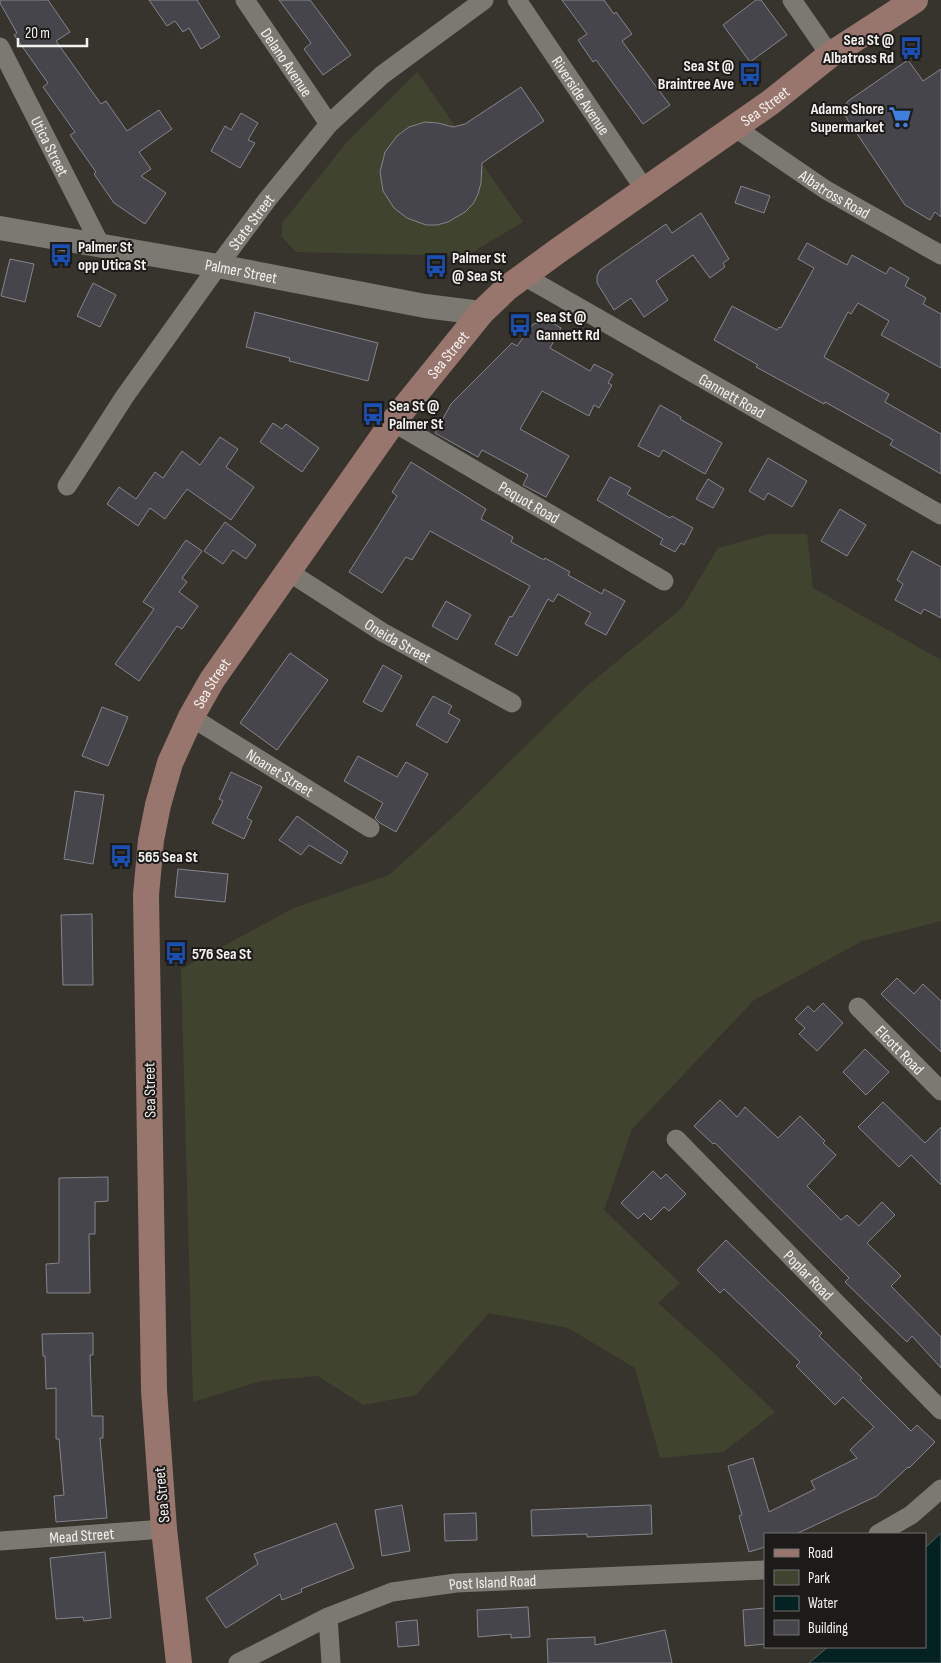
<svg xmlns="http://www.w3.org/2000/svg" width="941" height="1663" viewBox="0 0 941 1663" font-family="'Sofia Sans Condensed',sans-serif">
<rect width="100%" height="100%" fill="#37342d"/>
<!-- green -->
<path fill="#40442f" d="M 417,72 L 523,222 L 466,256 L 296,252 L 281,236 L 283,222 L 347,142 Z
M 769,534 L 807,534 L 813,588 L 941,660 L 941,921 L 862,941 L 754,1000 L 632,1129 L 604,1210 L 680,1283 L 658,1303 L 717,1356 L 775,1412 L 723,1452 L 660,1458 L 635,1368 L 568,1328 L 489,1313 L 416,1395 L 363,1405 L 318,1376 L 261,1381 L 193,1402 L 181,969 L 294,908 L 389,875 L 451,819 L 587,686 L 682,608 L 718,548 Z"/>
<!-- water -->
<path fill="#052222" stroke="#4d605f" d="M 941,1533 L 941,1663 L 809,1663 L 828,1647 L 925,1647 L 925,1548 Z"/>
<!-- building -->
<path fill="#45454b" stroke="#85858d" d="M 0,0 L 48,0 L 70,32 L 56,41 L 101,104 L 106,101 L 127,131 L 159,110 L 172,129 L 139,152 L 151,169 L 141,176 L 166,193 L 145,224 L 114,203 L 94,174 L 96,172 L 70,135 L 75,132 L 43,87 L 48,83 L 14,35 L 17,33 L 0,3 Z
M 149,0 L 197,0 L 220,37 L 201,49 L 189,28 L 183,32 L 175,21 L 167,26 Z
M 279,0 L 310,0 L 351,55 L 323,75 L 304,49 L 311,43 Z
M 562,0 L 604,0 L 614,14 L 616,12 L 632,34 L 622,41 L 670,105 L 643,124 L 596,60 L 593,62 L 578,40 L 587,34 Z
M 756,0 L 761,0 L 787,35 L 750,62 L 723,25 Z
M 908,60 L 923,81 L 941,69 L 941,217 L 935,212 L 930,220 L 905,205 L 847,119 L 844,112 L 846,104 L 848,101 Z
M 521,87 L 544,121 L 482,163 L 481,183 L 478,194 L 473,204 L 465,212 L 448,222 L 437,225 L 426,225 L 407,218 L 394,208 L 383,191 L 380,172 L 385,152 L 397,136 L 409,127 L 425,122 L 438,123 L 453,127 L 465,124 Z
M 241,113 L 258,123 L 248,140 L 255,143 L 240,168 L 211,151 L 225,126 L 231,130 Z
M 741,186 L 770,196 L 764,213 L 735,203 Z
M 701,213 L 729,259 L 723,263 L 725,267 L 710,278 L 693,255 L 656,281 L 668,300 L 644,317 L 631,298 L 614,310 L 597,283 L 597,276 L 600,270 L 666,224 L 672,233 Z
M 807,243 L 847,265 L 852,255 L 886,274 L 890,267 L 909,278 L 905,286 L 926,298 L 923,304 L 941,314 L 941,368 L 881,335 L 889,321 L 858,303 L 851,314 L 848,312 L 824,357 L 889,394 L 885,402 L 941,434 L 941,474 L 890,445 L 893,440 L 825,402 L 824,404 L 756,367 L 758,365 L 714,340 L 732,306 L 777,330 L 779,327 L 781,328 L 814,268 L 798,259 Z
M 10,259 L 34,264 L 25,302 L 1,296 Z
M 93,283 L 116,295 L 100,327 L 77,316 Z
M 255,312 L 378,343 L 368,381 L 289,361 L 290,358 L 246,347 Z
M 549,321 L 561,328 L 550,348 L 590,371 L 594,364 L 613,374 L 608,383 L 612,385 L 599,408 L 594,405 L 589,416 L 542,391 L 520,429 L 569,456 L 546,497 L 523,485 L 528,475 L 482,450 L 478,457 L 435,433 L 451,404 L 512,343 L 517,346 L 533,324 Z
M 660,405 L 681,417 L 680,419 L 722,443 L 705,474 L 663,450 L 659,457 L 638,446 Z
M 273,423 L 282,429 L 286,424 L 319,448 L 302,472 L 260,442 Z
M 220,437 L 238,449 L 226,467 L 254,487 L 231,520 L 187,489 L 165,519 L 150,508 L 138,526 L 107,504 L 119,487 L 136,499 L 155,472 L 163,478 L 182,451 L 200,465 Z
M 768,458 L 807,481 L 792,507 L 768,493 L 764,500 L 749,491 Z
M 411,462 L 486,509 L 481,519 L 513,537 L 511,542 L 544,560 L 545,558 L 570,572 L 568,575 L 602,594 L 604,589 L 625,601 L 606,635 L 585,624 L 591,613 L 558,594 L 553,602 L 548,599 L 517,656 L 495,644 L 510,616 L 512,617 L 530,586 L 430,531 L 412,560 L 406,557 L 382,593 L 349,572 L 397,496 L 392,492 Z
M 610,477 L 631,488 L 627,494 L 670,518 L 672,516 L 693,528 L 684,545 L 681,543 L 675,552 L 660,544 L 663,539 L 597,500 Z
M 708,479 L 724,489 L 713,508 L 696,499 Z
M 840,509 L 866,525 L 847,556 L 821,541 Z
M 225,522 L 256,545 L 246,559 L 233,550 L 223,564 L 204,551 Z
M 186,540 L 202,551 L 182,578 L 187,582 L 179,592 L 198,606 L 182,629 L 177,626 L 139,681 L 115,664 L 154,609 L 143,602 Z
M 912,551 L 941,567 L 941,618 L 924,609 L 921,614 L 895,600 L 903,584 L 897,580 Z
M 446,601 L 471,615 L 457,640 L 432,626 Z
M 290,653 L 328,680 L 277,750 L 240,723 Z
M 383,665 L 402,676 L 382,712 L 363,702 Z
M 433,696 L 452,706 L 448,713 L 460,720 L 447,743 L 416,725 Z
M 102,707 L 128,717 L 108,766 L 82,756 Z
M 358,756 L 397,777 L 406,762 L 428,774 L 396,832 L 380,823 L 375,818 L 383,803 L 344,781 Z
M 231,772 L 262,787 L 247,818 L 252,821 L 244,839 L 212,823 L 223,801 L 219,799 Z
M 75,791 L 104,795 L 93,864 L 64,859 Z
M 297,816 L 348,852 L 341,864 L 309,845 L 301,855 L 279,840 Z
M 178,869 L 228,874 L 225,902 L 175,897 Z
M 92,914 L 93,985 L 63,985 L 61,915 Z
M 897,978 L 914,994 L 923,984 L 941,1001 L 941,1052 L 881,994 Z
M 823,1003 L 843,1023 L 817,1051 L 799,1034 L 805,1028 L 795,1019 L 808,1006 L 814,1012 Z
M 865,1049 L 889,1072 L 866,1095 L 843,1072 Z
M 720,1100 L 737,1117 L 745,1107 L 778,1138 L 800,1116 L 825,1141 L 823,1143 L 836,1155 L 807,1186 L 841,1220 L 847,1215 L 859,1226 L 882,1202 L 895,1215 L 867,1243 L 901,1276 L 891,1286 L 941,1337 L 941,1368 L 912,1336 L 907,1342 L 845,1282 L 849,1278 L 715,1143 L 713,1144 L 694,1126 Z
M 883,1102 L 925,1143 L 941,1127 L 941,1185 L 911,1155 L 899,1167 L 858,1127 Z
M 653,1171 L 661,1179 L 666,1174 L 686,1194 L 669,1211 L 664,1207 L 651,1220 L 644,1213 L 638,1219 L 621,1203 Z
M 108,1177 L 108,1201 L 95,1202 L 95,1234 L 89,1234 L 90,1293 L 47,1293 L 46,1264 L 59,1263 L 59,1178 Z
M 726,1240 L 822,1333 L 819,1336 L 862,1378 L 860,1380 L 911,1431 L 917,1425 L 935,1442 L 909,1468 L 908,1467 L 877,1496 L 796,1534 L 765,1534 L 765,1547 L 749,1552 L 739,1516 L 742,1515 L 728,1466 L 753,1458 L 769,1512 L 815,1489 L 811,1481 L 857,1458 L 850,1450 L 874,1427 L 843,1397 L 835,1405 L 796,1366 L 800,1362 L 724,1289 L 720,1293 L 697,1270 Z
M 93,1333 L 93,1355 L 90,1355 L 92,1416 L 103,1416 L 103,1438 L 100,1438 L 107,1518 L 56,1522 L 54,1496 L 64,1495 L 59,1439 L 56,1439 L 56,1388 L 46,1389 L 45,1356 L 43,1356 L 42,1334 Z
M 402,1505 L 410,1551 L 382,1556 L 375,1510 Z
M 651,1505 L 652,1534 L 587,1537 L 587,1534 L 532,1536 L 531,1510 Z
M 476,1513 L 477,1540 L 445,1541 L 444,1514 Z
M 336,1523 L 354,1568 L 301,1589 L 302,1592 L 282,1600 L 280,1594 L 226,1628 L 206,1598 L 258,1564 L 254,1554 Z
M 105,1552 L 111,1618 L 84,1621 L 83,1617 L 56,1619 L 50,1558 Z
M 528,1607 L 530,1637 L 511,1638 L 511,1634 L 478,1637 L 477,1610 Z
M 765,1608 L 765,1644 L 745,1646 L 743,1610 Z
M 417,1620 L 419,1645 L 398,1647 L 396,1622 Z
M 665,1630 L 672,1663 L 548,1663 L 547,1639 L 595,1637 L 595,1645 Z"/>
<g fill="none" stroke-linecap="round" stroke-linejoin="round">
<!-- minor -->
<g stroke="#7c7972" stroke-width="19">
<path id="s1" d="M 245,0 L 329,124"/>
<path id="s2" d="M 517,0 L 645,190"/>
<path d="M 792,0 L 830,55"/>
<path id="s3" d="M 0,47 L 101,246"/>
<path id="s4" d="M 734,127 L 826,190 L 941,255"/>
<path id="s5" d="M 524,276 L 941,515"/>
<path id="s6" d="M 393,422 L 664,581"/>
<path id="s7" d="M 67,486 L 125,396 L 218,266 L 267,200 L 329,124 L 382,75 L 484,0"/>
<path id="s8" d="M 289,572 L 382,632 L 512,703"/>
<path id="s9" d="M 191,717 L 370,828"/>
<path id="s10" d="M 858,1007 L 941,1091"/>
<path id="s11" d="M 676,1139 L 941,1410"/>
<path d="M 878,1534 L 911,1515 L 941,1489"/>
<path id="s12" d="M 0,1541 L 164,1529"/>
<path d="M 328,1617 L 331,1663"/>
<path id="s13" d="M 238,1663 L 328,1617 L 392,1592 L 456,1583 L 765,1570"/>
</g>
<!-- tertiary -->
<path stroke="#7c7972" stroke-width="24" id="s14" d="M 0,228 L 218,266 L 425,306 L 481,313"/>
<!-- secondary -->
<path stroke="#98756d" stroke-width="26" id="s15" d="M 179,1663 L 164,1529 L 154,1390 L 146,895 L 151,840 L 158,805 L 170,763 L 191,717 L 212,680 L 393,422 L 481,313 L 507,288 L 559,250 L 771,102 L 830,55 L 915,0"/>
</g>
<!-- icons -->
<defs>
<symbol id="bus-bare" viewBox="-9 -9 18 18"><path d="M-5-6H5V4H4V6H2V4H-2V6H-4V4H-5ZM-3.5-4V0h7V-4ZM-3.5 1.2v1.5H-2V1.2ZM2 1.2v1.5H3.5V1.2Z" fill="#1a4fb4" stroke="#1d1b19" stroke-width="2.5" paint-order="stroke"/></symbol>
<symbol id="supermarket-bare" viewBox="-9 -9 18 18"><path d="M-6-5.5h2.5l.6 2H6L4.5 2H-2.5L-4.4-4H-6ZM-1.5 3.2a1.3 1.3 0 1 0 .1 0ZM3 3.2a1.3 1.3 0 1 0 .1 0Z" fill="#3f7fe0" stroke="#1d1b19" stroke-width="2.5" paint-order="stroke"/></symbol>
</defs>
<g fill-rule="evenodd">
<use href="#bus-bare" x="895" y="32" width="32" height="32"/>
<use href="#bus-bare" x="734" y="58" width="32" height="32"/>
<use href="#supermarket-bare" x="884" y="101" width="32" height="32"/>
<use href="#bus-bare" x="45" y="239" width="32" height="32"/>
<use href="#bus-bare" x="420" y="250" width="32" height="32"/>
<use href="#bus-bare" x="504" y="309" width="32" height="32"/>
<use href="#bus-bare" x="357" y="398" width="32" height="32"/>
<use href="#bus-bare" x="105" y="840" width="32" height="32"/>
<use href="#bus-bare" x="160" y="937" width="32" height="32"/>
</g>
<g text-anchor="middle" stroke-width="4" stroke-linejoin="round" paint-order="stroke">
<!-- poi labels -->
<g font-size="16" font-weight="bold" fill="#f4f2ee" stroke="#1d1b19" text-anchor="start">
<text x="894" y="45" text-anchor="end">Sea St @<tspan x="894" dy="18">Albatross Rd</tspan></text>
<text x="734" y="71" text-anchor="end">Sea St @<tspan x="734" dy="18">Braintree Ave</tspan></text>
<text x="884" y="114" text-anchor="end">Adams Shore<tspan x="884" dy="18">Supermarket</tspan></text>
<text x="78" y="252">Palmer St<tspan x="78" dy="18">opp Utica St</tspan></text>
<text x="452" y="263">Palmer St<tspan x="452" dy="18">@ Sea St</tspan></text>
<text x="536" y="322">Sea St @<tspan x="536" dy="18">Gannett Rd</tspan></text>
<text x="389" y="411">Sea St @<tspan x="389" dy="18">Palmer St</tspan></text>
<text x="138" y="862">565 Sea St</text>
<text x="192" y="959">576 Sea St</text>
</g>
<!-- street labels -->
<g font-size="16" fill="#f4f2ee" stroke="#1d1b19">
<text dy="6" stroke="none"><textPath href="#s1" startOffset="75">Delano Avenue</textPath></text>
<text dy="6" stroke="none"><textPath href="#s2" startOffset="115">Riverside Avenue</textPath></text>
<text dy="6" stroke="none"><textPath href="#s15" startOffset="1804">Sea Street</textPath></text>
<text dy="6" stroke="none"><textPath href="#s3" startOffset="111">Utica Street</textPath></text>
<text dy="6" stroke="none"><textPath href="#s4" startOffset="121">Albatross Road</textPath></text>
<text dy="6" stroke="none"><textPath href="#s7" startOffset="322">State Street</textPath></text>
<text dy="6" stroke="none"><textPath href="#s14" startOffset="245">Palmer Street</textPath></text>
<text dy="6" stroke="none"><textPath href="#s15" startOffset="1399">Sea Street</textPath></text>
<text dy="6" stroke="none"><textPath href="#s5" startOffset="240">Gannett Road</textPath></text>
<text dy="6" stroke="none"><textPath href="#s6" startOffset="158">Pequot Road</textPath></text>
<text dy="6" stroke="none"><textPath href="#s8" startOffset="129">Oneida Street</textPath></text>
<text dy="6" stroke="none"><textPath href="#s15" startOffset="994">Sea Street</textPath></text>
<text dy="6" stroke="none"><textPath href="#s9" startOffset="105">Noanet Street</textPath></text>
<text dy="6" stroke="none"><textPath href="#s10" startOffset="60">Elcott Road</textPath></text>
<text transform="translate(149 1090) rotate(-91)" y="6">Sea Street</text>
<text dy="6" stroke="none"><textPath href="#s11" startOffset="190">Poplar Road</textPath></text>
<text transform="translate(161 1495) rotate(-95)" y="6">Sea Street</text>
<text dy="6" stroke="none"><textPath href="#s12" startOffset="82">Mead Street</textPath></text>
<text dy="6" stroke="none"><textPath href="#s13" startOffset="271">Post Island Road</textPath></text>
</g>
</g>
<!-- legend -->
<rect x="764" y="1533" width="162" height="115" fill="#1d1b19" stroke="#73716e"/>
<rect x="774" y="1549" width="25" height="8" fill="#98756d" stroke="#73716e"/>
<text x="808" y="1558" font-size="15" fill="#f4f2ee">Road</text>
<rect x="774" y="1570" width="25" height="15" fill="#40442f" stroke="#73716e"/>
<text x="808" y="1583" font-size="15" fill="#f4f2ee">Park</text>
<rect x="774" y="1596" width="25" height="15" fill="#052222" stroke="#73716e"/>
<text x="808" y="1608" font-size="15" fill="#f4f2ee">Water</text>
<rect x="774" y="1620" width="25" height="15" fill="#45454b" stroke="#73716e"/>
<text x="808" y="1633" font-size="15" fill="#f4f2ee">Building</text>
<!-- scale -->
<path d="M18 38v8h69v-8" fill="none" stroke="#f4f2ee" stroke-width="2.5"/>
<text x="25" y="38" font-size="15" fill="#f4f2ee" stroke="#1d1b19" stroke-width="4" paint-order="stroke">20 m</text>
</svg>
